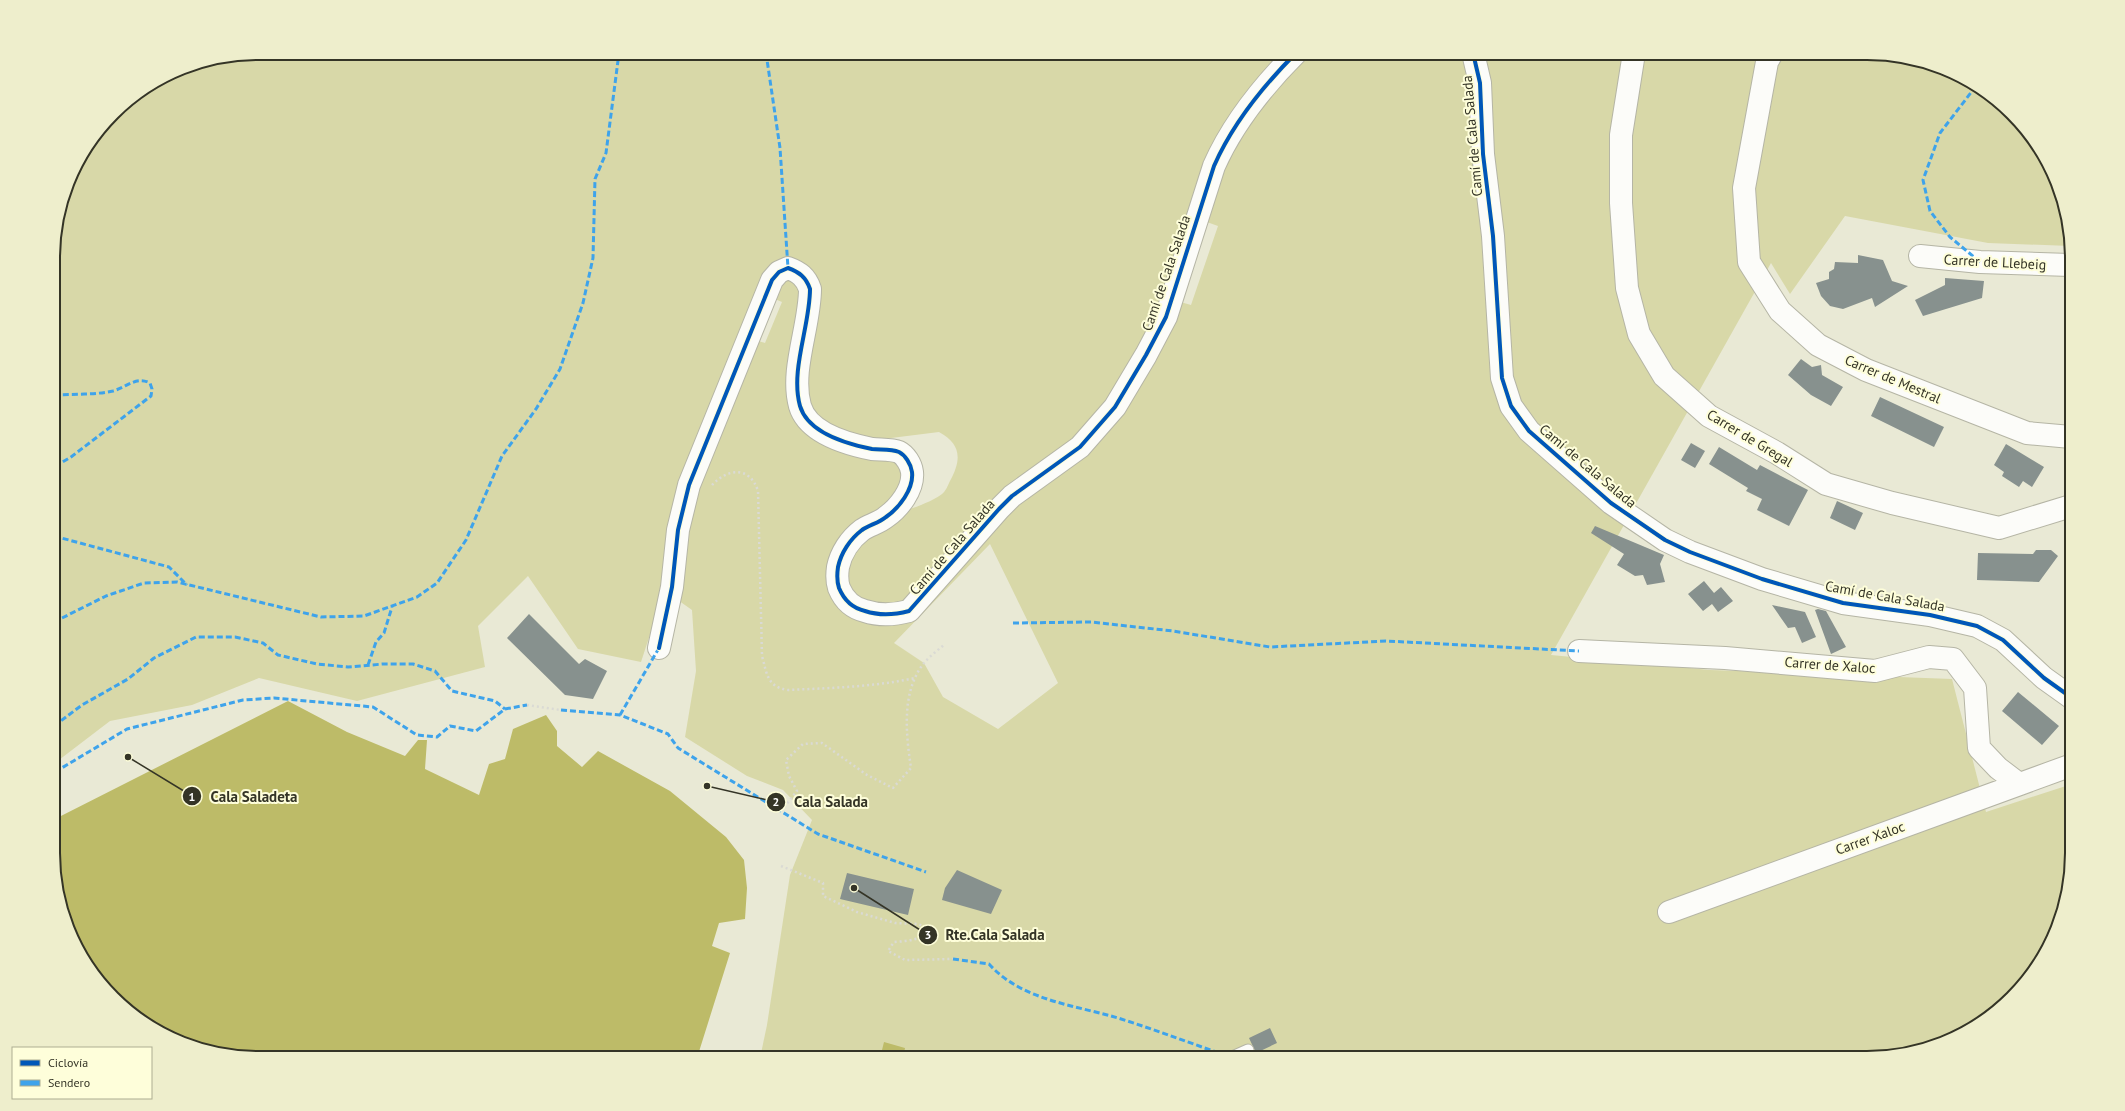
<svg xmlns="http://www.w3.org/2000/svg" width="2125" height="1111" viewBox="0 0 2125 1111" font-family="'PT Sans',sans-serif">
<rect width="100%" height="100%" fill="#e9e9d5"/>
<!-- green -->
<path fill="#d8d8a8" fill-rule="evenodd" d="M 258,53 L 1867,53 C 1898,57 1929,60 1958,74 C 2020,106 2070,175 2070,246 L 1988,243 L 1845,216 L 1790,294 L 1771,263 L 1551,655 L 1710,670 L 1952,679 L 1986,812 L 2072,784 L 2072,853 L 2065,906 L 2051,944 L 2021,988 L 1981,1024 L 1933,1047 L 1880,1058 L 760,1058 L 767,1025 L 790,875 L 812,820 L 783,790 L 747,776 L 685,737 L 696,671 L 692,610 L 675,598 L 659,607 L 641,662 L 578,649 L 528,576 L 478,626 L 485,667 L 357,701 L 259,678 L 192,705 L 110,721 L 55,763 L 53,245 L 74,168 L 123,104 L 180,69 ZM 1204,221 L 1218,226 L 1191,305 L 1177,301 ZM 770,297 L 782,302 L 765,343 L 753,339 ZM 939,432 C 961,444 962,459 950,481 C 948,485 946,491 942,494 C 931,502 918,506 905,511 L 918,468 L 883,439 ZM 990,544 L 1058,683 L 998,729 L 943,697 L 924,663 L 894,643 Z"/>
<!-- water -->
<path fill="#bdbb68" d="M 288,701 L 347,732 L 405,756 L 418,740 L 427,740 L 425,769 L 479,795 L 489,764 L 505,759 L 513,729 L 546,715 L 557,731 L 557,746 L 582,767 L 598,751 L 670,791 L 726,837 L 744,860 L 747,888 L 745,919 L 719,923 L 712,946 L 730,953 L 697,1058 L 258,1058 L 205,1051 L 167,1037 L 123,1007 L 95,978 L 69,931 L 55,880 L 55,819 Z
M 884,1042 L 905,1048 L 903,1058 L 880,1058 Z"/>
<!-- building -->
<path fill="#87918e" d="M 1858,255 L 1883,260 L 1892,281 L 1908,286 L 1875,307 L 1872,298 L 1843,309 L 1830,306 L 1821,296 L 1816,283 L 1829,279 L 1829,272 L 1834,269 L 1835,262 L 1858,263 Z
M 1945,278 L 1984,281 L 1982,298 L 1923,316 L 1915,300 L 1945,285 Z
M 1801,359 L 1812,367 L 1821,365 L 1822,375 L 1843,387 L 1831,406 L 1811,395 L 1788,375 Z
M 1880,397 L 1944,427 L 1934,447 L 1871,416 Z
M 1691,443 L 1705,451 L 1695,468 L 1681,460 Z
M 2006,444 L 2044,467 L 2032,487 L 2023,481 L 2019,487 L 2002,476 L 2004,472 L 1994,465 Z
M 1719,447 L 1757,470 L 1760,465 L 1808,490 L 1789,526 L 1757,510 L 1762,499 L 1746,491 L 1748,488 L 1709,464 Z
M 1837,501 L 1863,513 L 1855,530 L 1830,518 Z
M 1595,526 L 1664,555 L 1660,564 L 1665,582 L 1647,585 L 1643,575 L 1635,576 L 1617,565 L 1624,554 L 1591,533 Z
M 2036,550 L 2051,550 L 2058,556 L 2039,582 L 1977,580 L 1978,553 L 2033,554 Z
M 1704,581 L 1714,593 L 1721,587 L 1733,601 L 1718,612 L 1712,604 L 1703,611 L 1688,594 Z
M 1772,605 L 1805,612 L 1816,637 L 1802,643 L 1795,627 L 1788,628 Z
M 1818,609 L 1826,611 L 1846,647 L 1831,654 L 1815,610 Z
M 529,614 L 579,664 L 585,659 L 607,671 L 593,699 L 565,695 L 507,638 Z
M 2018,692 L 2059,726 L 2042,745 L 2002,711 Z
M 957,870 L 1002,890 L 991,914 L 942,900 L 945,888 Z
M 847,873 L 914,889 L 908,915 L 840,899 Z
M 1270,1028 L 1277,1043 L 1256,1053 L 1249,1038 Z"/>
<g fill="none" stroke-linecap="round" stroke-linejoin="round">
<defs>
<path id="lane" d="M 1230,1058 L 1248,1050"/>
<path id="street" d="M 1473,53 L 1480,83 L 1483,154 L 1493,236 L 1502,378 L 1511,406 L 1529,431 L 1611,503 L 1665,540 L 1690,552 L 1762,579 L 1843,603 L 1930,615 L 1977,626 L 2003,640 L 2044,678 L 2072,698
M 1634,53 L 1621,135 L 1621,203 L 1627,288 L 1639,334 L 1664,376 L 1709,416 L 1777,453 L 1826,484 L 1892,503 L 1999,528 L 2071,506
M 1772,53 L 1767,62 L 1744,188 L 1749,262 L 1780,311 L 1818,345 L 1866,370 L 2027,433 L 2071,437
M 1920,256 L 1980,262 L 2070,265
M 659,648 L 672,587 L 678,530 L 689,485 L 772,280 L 779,272 L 788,268 C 799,272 806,277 810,289 C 810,326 790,370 800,406 C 808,433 847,444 872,449 C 880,450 891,449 899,452 C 905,455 911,464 912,472 C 914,489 899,508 886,517 C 879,523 869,525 862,530 C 850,539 841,553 838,567 C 837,574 837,582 839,588 C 844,600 852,608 865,611 C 880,616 894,615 909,611 L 999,509 L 1012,496 L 1080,447 L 1115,407 L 1146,355 L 1166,317 L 1214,166 C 1233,123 1263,86 1296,53
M 1579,651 L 1725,658 L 1875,671 L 1929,657 L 1953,659 L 1975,688 L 1979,748 L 1998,768 L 2019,784
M 1669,912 L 2072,765"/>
</defs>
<!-- lane casing -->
<use href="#lane" stroke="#b5b5a5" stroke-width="13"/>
<!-- street casing -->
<use href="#street" stroke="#b5b5a5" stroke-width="24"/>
<!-- path -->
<path stroke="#dadad4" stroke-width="2.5" stroke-dasharray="2 3" stroke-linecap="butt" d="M 712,485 C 728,468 750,466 758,491 L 762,656 C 767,674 767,687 788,690 C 831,688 873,687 915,678
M 527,705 L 561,710
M 781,811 L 797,791 L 789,776 L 786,760 L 803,744 L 822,743 L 867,775 L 893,788 L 911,768 C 906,734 901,692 924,663 C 930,656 938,650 945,644
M 781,866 L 823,883 L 823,896 L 857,912 L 895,923 L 918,924 L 931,930 C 921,940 908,941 894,942 L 888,951 L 905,960 L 953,959"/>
<!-- lane -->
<use href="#lane" stroke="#fcfcf9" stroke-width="11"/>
<!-- street -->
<use href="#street" stroke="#fcfcf9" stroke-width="22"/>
<!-- quiet -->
<path stroke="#3ea3eb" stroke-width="3" stroke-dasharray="6 3" stroke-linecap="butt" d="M 766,53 L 780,148 L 788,268
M 1976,86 L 1940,133 L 1923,180 L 1930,211 L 1950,237 L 1980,262
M 54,395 C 73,394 94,395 113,391 C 127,387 136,376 150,383 L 152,389 L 151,396 L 71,457 L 54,467
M 54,536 L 169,567 L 187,585
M 54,622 L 106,596 L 144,583 L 177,582 L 321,617 L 364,616 L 417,597 L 437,583 L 466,540 L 502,456 L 536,409 L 560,369 L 583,303 L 593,258 L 595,179 L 606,153 L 619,53
M 1013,623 L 1091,622 L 1173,631 L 1270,647 L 1386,641 L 1579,651
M 368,665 L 376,642 L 384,633 L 392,607
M 561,710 L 620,715 L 668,734 L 678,748 L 818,834 L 926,872
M 620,715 L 659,648
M 54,726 L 82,705 L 128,679 L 154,658 L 196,637 L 235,637 L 263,643 L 278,655 L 317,664 L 348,667 L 383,664 L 413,664 L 435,671 L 452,691 L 495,701 L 505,709
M 55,772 L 127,729 L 243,700 L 274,698 L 373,707 L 417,735 L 437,737 L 450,726 L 476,731 L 505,709 L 527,705
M 953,959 L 989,964 C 1021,1000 1074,1005 1118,1018 C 1156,1030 1193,1044 1230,1057"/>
<defs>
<path id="cycleway" d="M 1473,53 L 1480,83 L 1483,154 L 1493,236 L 1502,378 L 1511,406 L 1529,431 L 1611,503 L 1665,540 L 1690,552 L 1762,579 L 1843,603 L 1930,615 L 1977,626 L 2003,640 L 2044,678 L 2072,698
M 659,648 L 672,587 L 678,530 L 689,485 L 772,280 L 779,272 L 788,268 C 799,272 806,277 810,289 C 810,326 790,370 800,406 C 808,433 847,444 872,449 C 880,450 891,449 899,452 C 905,455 911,464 912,472 C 914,489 899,508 886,517 C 879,523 869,525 862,530 C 850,539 841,553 838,567 C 837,574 837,582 839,588 C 844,600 852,608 865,611 C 880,616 894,615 909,611 L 999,509 L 1012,496 L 1080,447 L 1115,407 L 1146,355 L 1166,317 L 1214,166 C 1233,123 1263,86 1296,53"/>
</defs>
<!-- cycleway casing -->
<use href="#cycleway" stroke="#fefeda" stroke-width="6"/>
<!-- cycleway -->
<use href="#cycleway" stroke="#0057b8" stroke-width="4"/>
</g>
<g text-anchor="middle" stroke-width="4" stroke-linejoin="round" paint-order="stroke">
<!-- street labels -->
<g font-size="14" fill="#343426" stroke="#fefeda">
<text transform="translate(1472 136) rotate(-95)" y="5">Camí de Cala Salada</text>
<text transform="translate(1995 262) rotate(3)" y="5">Carrer de Llebeig</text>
<text transform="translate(1166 273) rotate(-71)" y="5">Camí de Cala Salada</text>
<text transform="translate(1893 379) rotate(23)" y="5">Carrer de Mestral</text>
<text transform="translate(1750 438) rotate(31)" y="5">Carrer de Gregal</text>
<text transform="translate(1588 466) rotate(40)" y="5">Camí de Cala Salada</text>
<text transform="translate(952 547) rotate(-49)" y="5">Camí de Cala Salada</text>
<text transform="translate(1885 596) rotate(10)" y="5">Camí de Cala Salada</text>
<text transform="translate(1830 665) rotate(4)" y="5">Carrer de Xaloc</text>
<text transform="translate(1870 838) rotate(-20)" y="5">Carrer Xaloc</text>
</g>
</g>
<!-- crop -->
<path d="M0 0H2125V1111H0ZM258 60H1867A198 198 0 0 1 2065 258V853A198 198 0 0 1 1867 1051H258A198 198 0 0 1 60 853V258A198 198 0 0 1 258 60Z" fill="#eec" fill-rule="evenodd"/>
<path fill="none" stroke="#343426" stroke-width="2" d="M258 60H1867A198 198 0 0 1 2065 258V853A198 198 0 0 1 1867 1051H258A198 198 0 0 1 60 853V258A198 198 0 0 1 258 60Z"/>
<!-- callouts -->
<path fill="none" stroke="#343426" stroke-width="1.5" d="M128 757L192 796M707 786L776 802M854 888L928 935"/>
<g fill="#343426" stroke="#fefeda" stroke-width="1.5">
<circle cx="128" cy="757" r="4"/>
<circle cx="707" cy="786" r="4"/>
<circle cx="854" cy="888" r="4"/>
<circle cx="192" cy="796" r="10"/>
<circle cx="776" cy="802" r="10"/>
<circle cx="928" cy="935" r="10"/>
</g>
<g font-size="12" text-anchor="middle" font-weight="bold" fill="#fff">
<text x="192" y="801">1</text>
<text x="776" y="806">2</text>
<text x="928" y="939">3</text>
</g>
<g font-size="15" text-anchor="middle" font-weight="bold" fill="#343426" stroke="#fefeda" stroke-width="4" stroke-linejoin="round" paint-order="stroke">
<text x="254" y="802">Cala Saladeta</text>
<text x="831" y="807">Cala Salada</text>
<text x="995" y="940">Rte.Cala Salada</text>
</g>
<!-- legend -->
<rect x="12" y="1047" width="140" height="52" fill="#fefeda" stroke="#adad92"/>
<rect x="20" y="1060" width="20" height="6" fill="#0057b8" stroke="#adad92"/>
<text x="48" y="1067" font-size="12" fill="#343426">Ciclovía</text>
<rect x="20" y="1080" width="20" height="6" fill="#3ea3eb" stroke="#adad92"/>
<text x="48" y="1087" font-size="12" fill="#343426">Sendero</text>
</svg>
